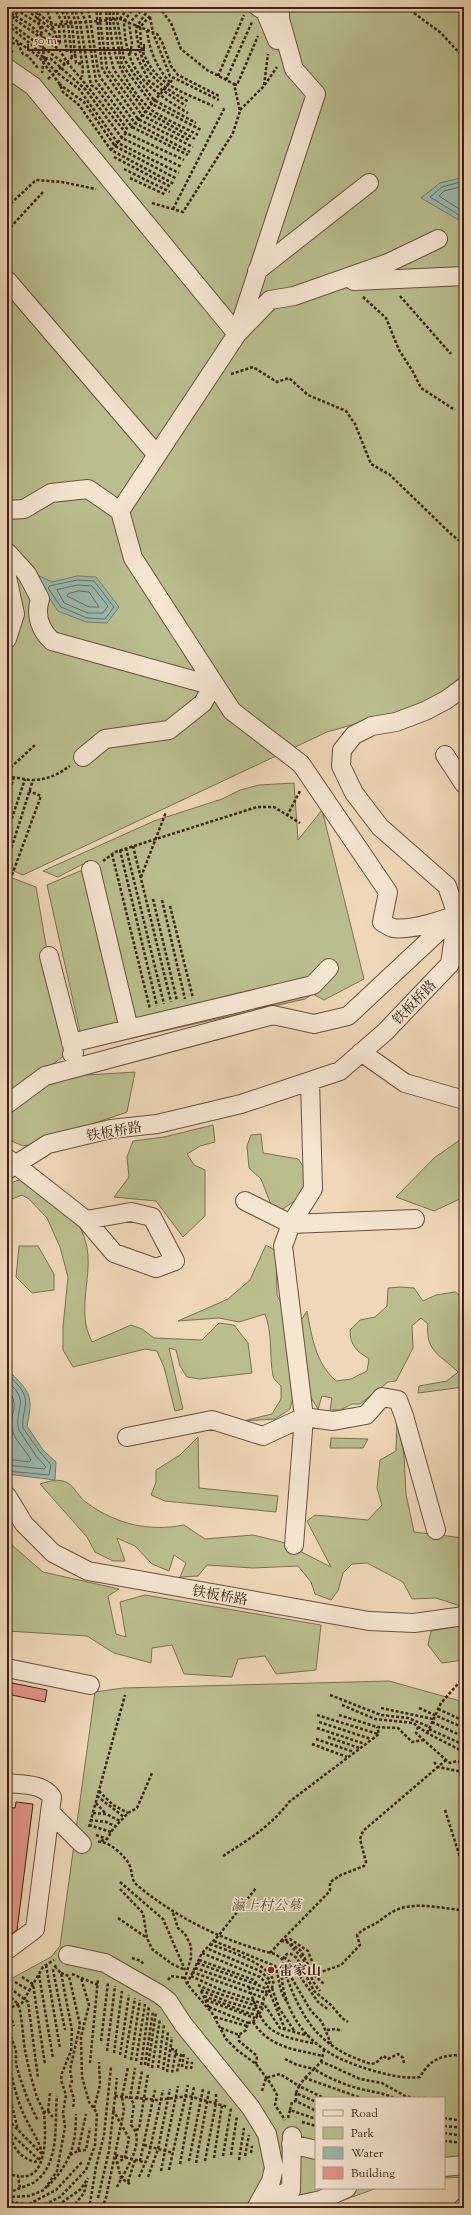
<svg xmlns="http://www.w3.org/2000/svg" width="471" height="2215" viewBox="0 0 471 2215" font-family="'Sorts Mill Goudy','Noto Serif SC',serif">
<rect width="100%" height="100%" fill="#efd8b9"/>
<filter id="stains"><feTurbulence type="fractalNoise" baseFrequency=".005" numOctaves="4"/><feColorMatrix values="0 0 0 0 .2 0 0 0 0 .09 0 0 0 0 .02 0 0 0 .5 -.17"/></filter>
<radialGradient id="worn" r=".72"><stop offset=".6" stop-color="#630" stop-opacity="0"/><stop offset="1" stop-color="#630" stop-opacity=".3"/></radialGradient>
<!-- green -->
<path fill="#babe8f" stroke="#7b7051" d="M 7,7 L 464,7 L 464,674 L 429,703 L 327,732 L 23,875 L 7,868 Z
M 294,783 L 298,840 L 322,810 L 364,979 L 324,1000 L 313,994 L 305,999 L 84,1049 L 47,885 L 80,871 L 85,872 L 83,864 L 58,877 L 43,871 L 154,821 L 222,799 L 240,790 L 259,785 Z
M 7,876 L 36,887 L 65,1055 L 7,1097 Z
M 135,1072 L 127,1112 L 34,1144 L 23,1146 L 7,1139 L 7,1120 L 17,1106 L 40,1088 L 72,1076 Z
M 213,1125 L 215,1142 L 200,1146 L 187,1154 L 194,1165 L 205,1170 L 205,1216 L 183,1237 L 156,1201 L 114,1197 L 129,1177 L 127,1157 L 133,1141 L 164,1137 Z
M 261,1134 L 263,1153 L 298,1159 L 306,1170 L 307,1179 L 297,1199 L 283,1209 L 272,1207 L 261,1179 L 249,1168 L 247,1146 L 251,1135 Z
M 464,1137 L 464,1197 L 434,1211 L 396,1197 L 434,1158 Z
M 32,1179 C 43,1189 71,1212 78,1224 C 99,1259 80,1288 86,1325 C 87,1331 90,1337 92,1342 L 131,1325 L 142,1329 L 154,1338 L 202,1340 L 219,1323 L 234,1325 L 248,1343 L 252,1373 L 200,1379 L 187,1377 L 180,1366 L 176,1350 L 169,1348 L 183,1409 L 175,1411 L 164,1367 L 157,1351 L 145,1349 L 73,1367 L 63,1350 L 63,1327 L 68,1277 L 60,1247 L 47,1218 L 29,1199 L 22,1195 L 7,1201 L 7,1184 L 19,1180 Z
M 266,1245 L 276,1251 L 277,1295 L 283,1307 L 296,1385 L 290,1409 L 275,1419 L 243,1421 L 272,1414 L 281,1399 L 281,1386 C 278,1383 274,1380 273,1376 C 269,1356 273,1334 265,1314 L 239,1322 L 219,1318 L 178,1321 L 228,1299 L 250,1280 Z
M 19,1246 L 38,1246 L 54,1274 L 54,1290 L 32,1293 L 16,1277 Z
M 401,1287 L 414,1288 L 423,1301 L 436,1295 L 455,1292 L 464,1298 L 464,1387 L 418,1393 L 419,1386 L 447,1381 L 458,1372 C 441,1355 425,1352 428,1324 L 421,1318 L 412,1326 L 413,1348 L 396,1381 L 388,1382 L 360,1404 L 352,1404 L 340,1410 L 330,1410 L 332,1398 L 322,1396 L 318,1409 L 310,1396 L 300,1322 L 307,1311 C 312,1337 315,1362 336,1381 L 351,1379 L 367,1371 L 369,1359 C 357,1351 350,1346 350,1330 L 360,1320 L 375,1317 L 387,1306 L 388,1288 Z
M 397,1420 L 404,1455 L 406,1494 L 414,1532 L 464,1538 L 464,1607 L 436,1598 L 412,1599 L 403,1582 L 367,1563 L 352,1564 L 343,1573 L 338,1591 L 331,1600 L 315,1594 L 311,1582 L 298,1566 L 253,1568 L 207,1565 L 198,1576 L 180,1577 L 186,1563 L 174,1555 L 169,1571 L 152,1564 L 135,1546 L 117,1538 L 125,1561 L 113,1561 L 95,1552 L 87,1537 L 40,1484 C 49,1481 59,1478 68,1483 C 75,1487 79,1498 87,1503 C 116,1524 149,1532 184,1525 L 205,1539 L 253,1535 L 282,1542 L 331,1567 L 307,1521 L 315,1515 L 368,1520 L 382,1505 L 377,1488 L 380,1460 L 396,1451 Z
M 198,1437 L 199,1488 L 278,1496 L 276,1512 L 165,1501 L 151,1495 L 156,1482 L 156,1470 L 180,1455 Z
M 331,1438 L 368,1439 L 363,1448 L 330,1448 Z
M 7,1534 L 13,1546 L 43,1572 L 119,1589 L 108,1596 L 116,1634 L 126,1637 L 120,1602 L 145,1595 L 321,1625 L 316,1670 L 276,1674 L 265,1656 L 238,1659 L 232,1677 L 184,1674 L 172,1645 L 152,1648 L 151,1663 L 114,1653 L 87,1636 L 7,1631 Z
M 464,1625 L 464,1660 L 442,1663 L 428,1645 L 431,1631 Z
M 389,1681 L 464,1702 L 464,2177 L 444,2178 L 444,2098 L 316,2098 L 316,2188 L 377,2188 L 322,2208 L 7,2208 L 7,1981 L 51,1957 L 60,1946 L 95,1692 L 123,1688 Z"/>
<!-- water -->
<path fill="#9abaac" stroke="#747d6f" d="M 464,177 L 464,223 L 421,198 L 440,183 Z
M 33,573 L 52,582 L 77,576 L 96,577 L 119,607 L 107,623 L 86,622 L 58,611 Z
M 7,1373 L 11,1373 C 31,1393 33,1397 27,1426 L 43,1450 L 56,1462 L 55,1480 L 7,1474 Z"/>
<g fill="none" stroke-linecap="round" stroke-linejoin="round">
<!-- shore -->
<path stroke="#6b6e60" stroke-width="1" d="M 464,181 L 442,187 L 430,197 L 464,218
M 464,186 L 444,191 L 439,196 L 464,212
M 78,580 L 94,581 L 114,607 L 105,619 L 87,618 L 61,607 L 48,588 L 50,586 Z
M 78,585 L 92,586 L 108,606 L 103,613 L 88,613 L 64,603 L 57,590 Z
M 79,591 L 89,592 L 99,607 L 89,607 L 67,596 L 68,594 Z
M 7,1377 C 12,1377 14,1381 17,1384 C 33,1401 21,1410 23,1428 L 40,1452 L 51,1465 L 49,1475 L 7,1471
M 7,1382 C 32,1399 13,1412 19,1430 L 36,1456 L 46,1467 L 44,1469 L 7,1465
M 7,1390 C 21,1404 10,1411 12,1428 C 13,1439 26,1450 31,1460 L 29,1462 L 7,1459"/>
</g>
<!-- building -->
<path fill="#e4958b" stroke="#3c2213" d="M 7,1682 L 47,1690 L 45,1702 L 7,1694 Z
M 16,1802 L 33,1804 L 17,1930 L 7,1937 L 7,1807 L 15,1808 Z"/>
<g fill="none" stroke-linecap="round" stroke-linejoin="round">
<defs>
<path id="minor" d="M 258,7 L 265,11 L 277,40
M 280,7 L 280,19 L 294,69 L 316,94 L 237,334 L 120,511 L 133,558 L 232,711 L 301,764 L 388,892 L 382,922 C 385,924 390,927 393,928 C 410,931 449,919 464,911
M 7,68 L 33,86 L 237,334 L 270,300 L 294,296 L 388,263 L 438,239
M 257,271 L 369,183
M 7,280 L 157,455
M 354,281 L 464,276
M 7,510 L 24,509 L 51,493 L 88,489 L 120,511
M 7,552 L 27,574 L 40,599 C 35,615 40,630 52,641 L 203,683 L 214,683
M 7,577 L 15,614 L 7,639
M 445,755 L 464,784
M 83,757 L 105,739 L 169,730 L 203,703 L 214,683
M 49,956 L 74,1053 L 72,1054
M 129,1029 L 313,985 L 329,968
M 71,1043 L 129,1029 L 91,870
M 361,1052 L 405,1083 L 464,1100
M 310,1081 L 313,1189 L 291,1224 L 283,1246 L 304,1417 L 333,1421 L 366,1415 L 382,1397 L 398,1400 L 404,1416 L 436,1530
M 7,1104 L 45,1076 L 273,1015 L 314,1024 L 348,1016 L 453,918
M 7,1158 L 86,1220 L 114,1253 L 156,1268 L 175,1261 L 152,1217 L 131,1212 L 86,1220
M 7,1170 L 48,1144 L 111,1129 L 157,1124 L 241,1104 L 340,1071 L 385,1032 L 450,964 L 457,915 L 447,886 L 380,827 L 354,793 L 341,766 L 342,750 L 354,735 L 372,726 L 396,722 L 425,711 L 446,700 L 464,687
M 245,1201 L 291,1224 L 415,1219
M 127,1437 L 212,1420 L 263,1436 L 304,1417 L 294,1545
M 7,1496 L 24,1524 L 53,1553 L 88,1571 L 369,1621 L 414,1623 L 464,1616
M 7,1668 L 90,1685
M 7,1783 C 23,1785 42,1783 52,1797 L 50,1812 L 82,1844
M 7,1950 L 35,1929 L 50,1812
M 68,1955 L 105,1963 L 159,1994 L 168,2001 L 183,2024 L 251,2108 L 267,2134 L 274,2168 L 271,2181 L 256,2208
M 291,2144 L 316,2150
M 444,2167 L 464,2165
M 260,2204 L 291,2190 L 292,2136
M 284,2208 L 321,2200 L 347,2188
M 463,2208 L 464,2207"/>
</defs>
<!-- minor casing -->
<use href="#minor" stroke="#69503c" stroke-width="20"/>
<!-- path -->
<path stroke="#3c2213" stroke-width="2.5" stroke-dasharray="3 2" stroke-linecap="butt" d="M 12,7 L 39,24 L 60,44
M 23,7 L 54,31
M 31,7 L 52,25 L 120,19 L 157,34 L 162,42 L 171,66 L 178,75 L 219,96
M 35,7 L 42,35 L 44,58 L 42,73
M 46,7 L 58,42
M 54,7 L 63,24 L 67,52
M 60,7 L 68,24 L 72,58
M 64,7 L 72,24 L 76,63 L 82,64
M 70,7 L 76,23 L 83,69 L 82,77
M 74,7 L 80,23 L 91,85 L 97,89 L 128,130
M 79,7 L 86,22 L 96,81 L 132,127 L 188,155
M 84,7 L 89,13 L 98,70 L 100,77 L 135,123 L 190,152
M 96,7 L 102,68 L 105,73 L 138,119 L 193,147
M 101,7 L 100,21 L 107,69 L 142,115 L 189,140
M 106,7 L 108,48 L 114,70 L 145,111 L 195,139
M 110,7 C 108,46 120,79 148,107 C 157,116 186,128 198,135
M 114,7 L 113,20 L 122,65 L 152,104 L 201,130
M 118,7 L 117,19 L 124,59 L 134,74 L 154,100 L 196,123
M 135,7 L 124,21 C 125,71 147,89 188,113
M 406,7 L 441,33 L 464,58
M 7,11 L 29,24 L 52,45 L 59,49 L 67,62 L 126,133 L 184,160
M 146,13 L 137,26 L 136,31 C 142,73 154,82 189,102
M 7,14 L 37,35 L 43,44
M 150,16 L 140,27 C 141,34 140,43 142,49 C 154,85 183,92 213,106
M 150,17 L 153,33 L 170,76 L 219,100
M 120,19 L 128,7
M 7,21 L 65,64
M 59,25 L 60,45
M 7,27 L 10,27 L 32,45 L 56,72 L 79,89 L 118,143 L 179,173
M 7,27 L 21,7
M 147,30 C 149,49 157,69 170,82
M 7,36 L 10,36 L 39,57 L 59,83 L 63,92 L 79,105 L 111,150 L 174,184
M 7,42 L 18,44 L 23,54 L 28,56 L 38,68
M 7,48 L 13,52
M 135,53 L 149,81 L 186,106
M 130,54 L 132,44 L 129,23 L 142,10
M 45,58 L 51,59 L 85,89 L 122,138 L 182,167
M 218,76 L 244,15
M 48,79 L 76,54
M 226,80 L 252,22
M 59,84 L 84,102 L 115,146 L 177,179
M 234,84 L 237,85 L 258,36
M 264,85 L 268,54
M 240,110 L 264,86 L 277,67
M 131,128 L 174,78
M 111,150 L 126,133
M 114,157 L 171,187
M 124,169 L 170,192
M 130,178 L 166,195
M 152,203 L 183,212 L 233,133 L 240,111 L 234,84 L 207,70 L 181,49 L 171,23 L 159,7
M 7,207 L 36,180 L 62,182 L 96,189
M 173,209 L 225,107
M 7,231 L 44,191
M 400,296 L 451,354
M 363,297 L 386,318 L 399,350 L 412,370 L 421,388 L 455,410
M 231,374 L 253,367 L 277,382 L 289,378 L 308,395 L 346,411 L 355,424 L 371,464 L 390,475 L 452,535 L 464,544
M 7,771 L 36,744
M 7,778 C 16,776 23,780 32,780 C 48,780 58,774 70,766
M 7,799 L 14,777
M 287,816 L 300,791
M 7,833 L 25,779
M 133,846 L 171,1002
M 126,848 L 164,1004
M 120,850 L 157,1006
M 112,854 L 150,1009
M 103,861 L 115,852 L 257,807 L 274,807 L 300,823
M 7,862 L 33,780
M 12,875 L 41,796 L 29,791
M 141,877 L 166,812
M 153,899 L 177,1001
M 162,900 L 185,999
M 170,906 L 193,998
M 330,1695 L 381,1715 L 408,1718 L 430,1727
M 342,1705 L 375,1719 L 413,1723 L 427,1733 L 464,1752
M 381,1708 L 433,1719
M 419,1708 L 464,1728
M 438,1709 L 464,1721
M 317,1715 L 378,1734
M 339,1715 L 377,1727 L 398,1728 L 412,1742 L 424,1740
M 319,1722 L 371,1739
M 432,1722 L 464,1737
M 418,1727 L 416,1733 L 446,1760 L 450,1763 L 457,1761 L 464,1764
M 317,1728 L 365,1744
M 429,1729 L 464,1745
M 427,1733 L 441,1703 L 464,1677
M 328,1737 L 359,1748
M 316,1739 L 354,1752
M 312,1744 L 347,1757
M 434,1762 L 438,1767 L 463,1772 L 464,1776
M 99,1791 L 113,1805 L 128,1813
M 460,1794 L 464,1796
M 97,1796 L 124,1817
M 459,1801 L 464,1803
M 96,1803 L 106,1814
M 445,1810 L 464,1870
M 93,1813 L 106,1814 L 120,1821
M 90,1820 L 106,1822 L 115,1826
M 89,1825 L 111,1832
M 89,1827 L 125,1695
M 96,1835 L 107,1839
M 101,1841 L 107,1839 L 113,1829 L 128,1813 L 137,1808 L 152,1773
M 98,1842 C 108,1840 125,1856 129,1864 C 133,1872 130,1880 138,1886 C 177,1918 225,1942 275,1954 L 282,1959 C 284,1966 282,1970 282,1977 C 282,1986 285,1996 288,2004 C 304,2044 336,2060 374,2071 C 389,2075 404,2079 420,2077 C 431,2058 442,2055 464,2055
M 223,1856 C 248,1840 271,1826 289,1802 L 379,1734 L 377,1727
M 120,1882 L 163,1919 L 185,1970
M 120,1889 L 143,1913 L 147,1938 L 152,1949 L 172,1964 L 185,1970
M 173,1913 L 178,1928 L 185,1934 L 191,1946 L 191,1958 L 185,1978 L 187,1984 L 212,2013 L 226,2039 L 237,2050 L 256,2064 L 271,2084 L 277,2095 L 275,2105 L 285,2120
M 118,1918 L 147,1938
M 214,1941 L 275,1966 C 280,1979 278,1990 287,2002
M 281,1941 L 330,1891 L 330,1882 L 341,1875 L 364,1866 L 366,1862 L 360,1839 L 363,1831 L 446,1760
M 281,1941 L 290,1943 L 301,1951 L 313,1974 L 324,1984
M 210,1944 C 223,1949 291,1970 269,1991
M 290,1944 C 293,1950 299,1953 303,1959 C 309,1970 311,1981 320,1991
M 202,1953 L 260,1977 L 268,1985
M 270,1953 L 281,1941 L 290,1939 L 308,1951 L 315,1969 L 321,1972 L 341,1965 L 360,1945 L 357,1935 C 364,1928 370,1927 378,1922 C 384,1918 389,1913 396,1910 C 418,1901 442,1909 464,1910
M 284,1957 L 290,1962 L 318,2002 L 329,2010
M 132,1958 L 141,1961 L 144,1965
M 282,1959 L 287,1954 L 291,1954 L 297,1958 L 314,1991 L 331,2005 L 342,2018 L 348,2022
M 199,1960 L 254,1980 L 258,1985 L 267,1989
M 197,1963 L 258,1985
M 46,1965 L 60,2048
M 56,1965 L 53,1970 L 65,2030
M 284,1965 L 311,2011 L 322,2022 L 331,2044
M 195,1968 L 266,1993 L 270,1980 L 260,1971 L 206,1948
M 284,1970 C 302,2020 318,2047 371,2064 L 376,2063 L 383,2056 L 388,2059 L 398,2054 L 403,2058 L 404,2063
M 192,1972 L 264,1998
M 61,1973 L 69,1976 L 80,2025 L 70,2070 L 72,2081 L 70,2086 L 74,2099 L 73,2109
M 72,1974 L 98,1985
M 39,1975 L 53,2058
M 191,1976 L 221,1990 L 264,2004 L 280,2028 L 309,2036
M 22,1977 L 33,1984 L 45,2065
M 168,1980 L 171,1976 L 185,1978
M 15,1982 L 30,1991
M 187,1984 L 202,1953 L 219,1935 L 256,1888
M 198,1985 L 211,1991 L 263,2008
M 249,1987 C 263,2033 272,2035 317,2044
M 10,1988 L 28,2002 L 38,2078
M 272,1988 L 279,2008 L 295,2032
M 201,1990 L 228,2002 L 256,2010
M 201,1991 L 209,2008
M 7,1995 C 10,1997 16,2001 18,2005 C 22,2013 23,2039 25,2050 C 28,2066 32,2082 37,2097 C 39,2103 43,2108 44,2114 C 46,2134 48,2182 18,2176
M 204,1996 L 248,2013 L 258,2015
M 206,2000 L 255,2018
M 7,2006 L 14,2026
M 209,2007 L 248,2023
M 7,2009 L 22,2003 L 43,1967 L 54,1960
M 215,2017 L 247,2026
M 253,2022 C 270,2048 294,2049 323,2056
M 7,2027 L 16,2050 L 16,2064 L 19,2075 L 28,2100 L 38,2121
M 221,2028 L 239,2035 L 246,2030 L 248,2023 L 253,2022 L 262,2010 L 264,1998 L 269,1991 L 285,2029
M 327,2030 L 336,2029 L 342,2031
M 239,2035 L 239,2041 L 257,2056 L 256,2064
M 101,2041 L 108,1983
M 171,2049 L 176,2050 L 172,2073
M 107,2051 L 115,1986
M 114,2053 L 122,1991
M 175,2054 L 181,2055 L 177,2072
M 120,2055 L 129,1995
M 7,2058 C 12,2076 16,2098 24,2115 C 30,2128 38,2138 42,2153
M 125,2058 L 135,1998
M 285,2059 L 297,2065 L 314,2069 L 321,2062 L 325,2063 L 360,2079 L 382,2083 L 405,2096 L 414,2098
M 131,2060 L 140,2000
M 136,2061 L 145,2004
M 321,2062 L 324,2050
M 90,2063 L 98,1979
M 141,2065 L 149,2006
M 145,2065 L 153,2011
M 148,2066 L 156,2012
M 182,2067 L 184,2052
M 152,2068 L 160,2019
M 158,2068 L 164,2025
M 186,2069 L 188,2058
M 191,2069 L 192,2062
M 163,2070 L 168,2032
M 167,2072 L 172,2037
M 305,2078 L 314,2069 C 327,2077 342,2084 357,2088 C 370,2092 382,2092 394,2098
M 7,2086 L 18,2130
M 262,2091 L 266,2078 L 280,2074 L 299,2086 L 305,2078 L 361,2098
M 296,2093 L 299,2086 L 324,2098
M 115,2096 L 157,2100 L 189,2096 L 228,2107
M 418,2098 L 428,2098
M 137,2099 L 142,2071
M 296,2101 L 296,2093 L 316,2102
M 94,2108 L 100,2085 L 99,2062
M 113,2110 L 129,2138 L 125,2158 L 117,2163
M 290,2110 L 292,2102 L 296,2101 L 316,2111
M 48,2111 L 50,2093
M 43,2112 L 48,2111 L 54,2119
M 7,2118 C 10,2122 9,2128 10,2133 C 12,2148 21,2158 35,2162 L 43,2156
M 288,2118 L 290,2110 L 316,2119
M 444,2118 L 464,2121
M 8,2120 L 43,2155
M 302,2122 L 316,2126
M 444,2126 L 464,2128
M 136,2130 L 139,2129 L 148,2074
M 444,2133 L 464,2136
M 11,2134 L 38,2159
M 444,2141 L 464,2143
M 144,2145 L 173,2153
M 78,2151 L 86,2150 L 90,2128
M 251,2153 L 252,2146
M 70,2155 L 78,2151 L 86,2114
M 231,2155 L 237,2116
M 223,2156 L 231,2108
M 245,2156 L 249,2135
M 214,2158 L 222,2105
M 239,2160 L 244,2128
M 140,2161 L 155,2090
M 189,2161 L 203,2089
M 205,2161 L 216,2103 L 216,2094
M 196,2163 L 209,2091
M 180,2164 L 194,2087
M 169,2170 L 188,2085
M 161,2171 L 178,2086
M 7,2174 L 18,2176 L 20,2188
M 139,2177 L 149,2154 L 163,2090
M 148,2177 L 158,2149 L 170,2089
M 128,2182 L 135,2160
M 130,2184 L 121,2178 L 115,2155 L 144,2162
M 47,2187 C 70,2164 76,2146 76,2114
M 117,2187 C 125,2170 147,2141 131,2125 L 134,2104 L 130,2098 L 135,2068
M 13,2191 C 19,2188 27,2186 33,2183 C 61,2165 54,2124 57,2096
M 7,2197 L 29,2196 L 44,2190 L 57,2171 L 65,2127 L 63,2113 L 66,2095 L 61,2080 L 62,2073 L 71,2051 L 72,2030 L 61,1973 L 56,1968
M 98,2198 L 109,2151 L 117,2078
M 29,2204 L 56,2190 L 82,2162
M 7,2206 L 12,2202 L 40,2207 L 60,2197 L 86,2170 L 95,2145 L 97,2113 L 89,2102 L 82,2077 L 81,2037 L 89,2005 L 81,1978
M 54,2208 L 81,2189 L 88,2178
M 72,2208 L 84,2193 L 87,2181
M 87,2208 L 90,2203 L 96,2167 L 104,2135 L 111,2067
M 102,2208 L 106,2198 L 124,2110 L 122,2097 L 128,2067"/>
<!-- minor -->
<use href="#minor" stroke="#f5e6d2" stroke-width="18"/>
</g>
<!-- markers -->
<circle fill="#8f2418" stroke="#f5e6d2" stroke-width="1.5" cx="271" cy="1970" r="4"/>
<g text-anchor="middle" stroke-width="3" stroke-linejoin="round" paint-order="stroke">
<!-- street labels -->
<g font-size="14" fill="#3c2213" stroke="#f5e6d2">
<text transform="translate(414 1002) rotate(-46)" y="5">铁板桥路</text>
<text transform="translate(114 1131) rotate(-10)" y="5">铁板桥路</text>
<text transform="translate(220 1595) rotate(10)" y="5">铁板桥路</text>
</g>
<!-- park labels -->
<g font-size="14" font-style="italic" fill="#5c4932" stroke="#f5e6d2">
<text x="266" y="1910">瀛上村公墓</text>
</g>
<!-- poi labels -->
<g font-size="14" font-weight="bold" fill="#3c2213" stroke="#f5e6d2" text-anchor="start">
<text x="279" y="1975">雷家山</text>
</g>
</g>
<!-- margin -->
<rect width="471" height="2215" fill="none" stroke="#efd8b9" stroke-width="24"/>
<rect x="8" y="8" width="455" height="2199" fill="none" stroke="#3c2213" stroke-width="2"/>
<rect x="12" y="12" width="447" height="2191" fill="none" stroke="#3c2213"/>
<!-- legend -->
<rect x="315" y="2097" width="130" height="92" fill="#f5e6d2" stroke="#ab9886"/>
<rect x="323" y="2110" width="20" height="6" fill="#f5e6d2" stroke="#ab9886"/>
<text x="351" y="2117" font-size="12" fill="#3c2213">Road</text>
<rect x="323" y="2127" width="20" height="12" fill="#babe8f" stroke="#ab9886"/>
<text x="351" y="2137" font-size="12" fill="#3c2213">Park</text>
<rect x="323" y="2147" width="20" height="12" fill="#9abaac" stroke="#ab9886"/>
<text x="351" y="2157" font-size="12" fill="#3c2213">Water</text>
<rect x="323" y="2167" width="20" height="12" fill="#e4958b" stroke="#ab9886"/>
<text x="351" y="2177" font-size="12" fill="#3c2213">Building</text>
<!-- scale -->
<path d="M28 44v6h116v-6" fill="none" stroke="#3c2213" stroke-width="2"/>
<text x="34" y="44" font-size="12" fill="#3c2213" stroke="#f5e6d2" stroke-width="3" paint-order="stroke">50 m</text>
<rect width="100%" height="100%" filter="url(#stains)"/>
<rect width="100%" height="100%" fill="url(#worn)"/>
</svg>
